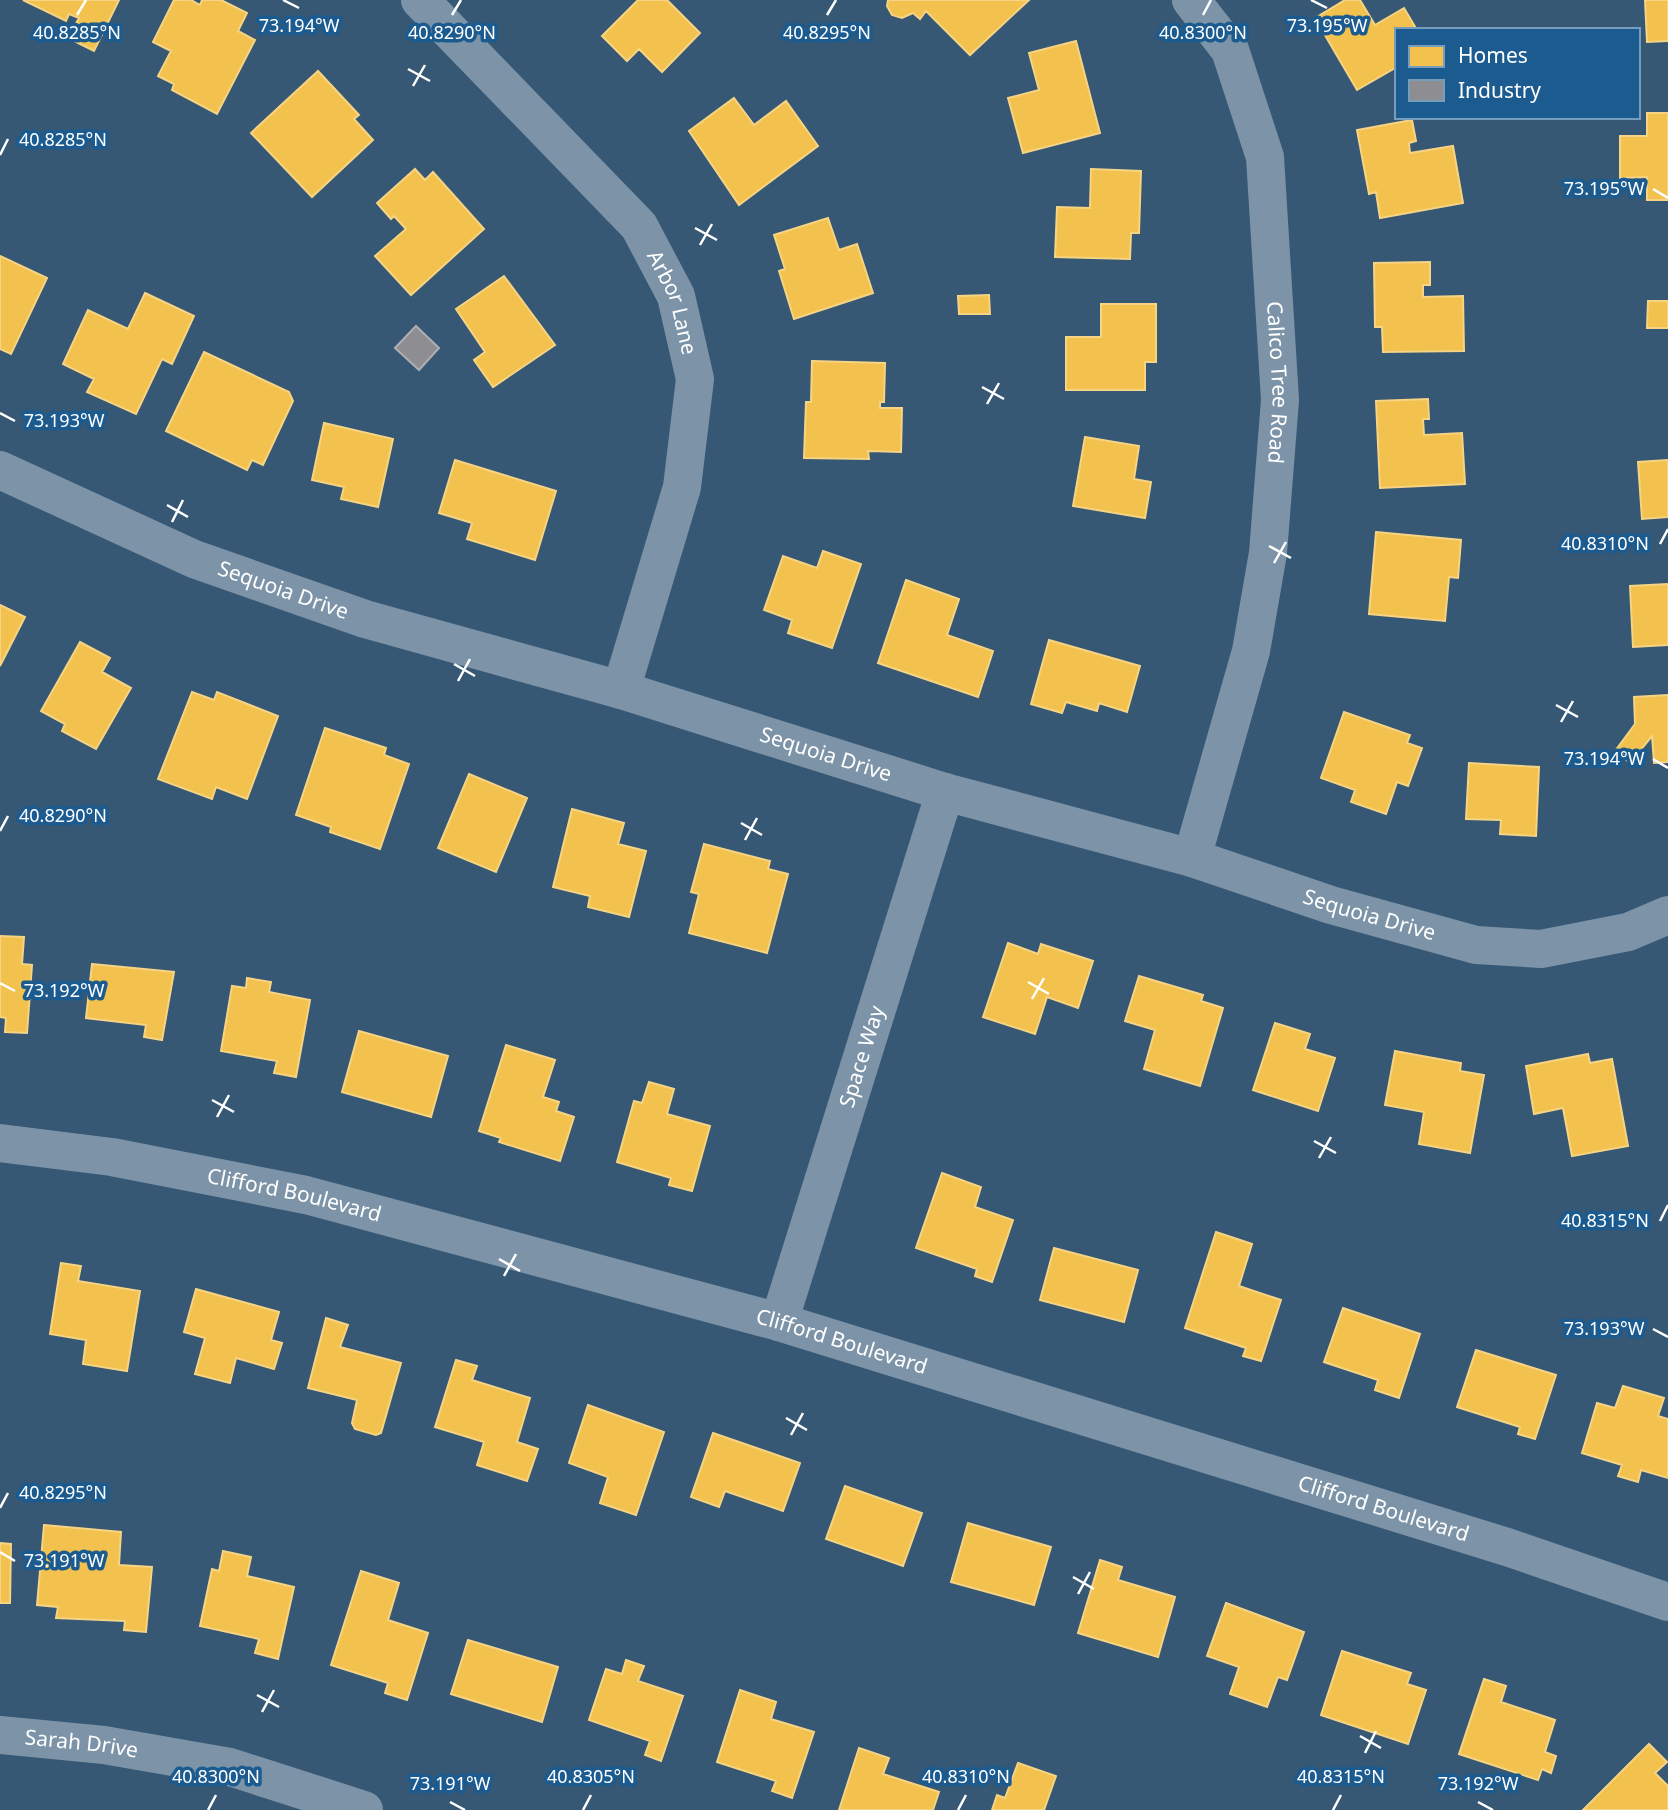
<svg xmlns="http://www.w3.org/2000/svg" width="1668" height="1810" viewBox="0 0 1668 1810" font-family="'Noto Sans',sans-serif">
<rect width="100%" height="100%" fill="#365874"/>
<!-- homes -->
<path fill="#f2c14e" stroke="#f6d483" stroke-width="2" d="M 23,0 L 119,0 L 94,51 L 68,38 L 79,18 L 69,14 L 66,21 Z
M 174,0 L 191,0 L 200,5 L 202,0 L 221,0 L 247,13 L 238,31 L 255,40 L 217,114 L 172,90 L 174,84 L 158,76 L 171,51 L 153,42 Z
M 638,0 L 667,0 L 700,33 L 662,72 L 639,49 L 627,61 L 602,36 Z
M 888,0 L 1029,0 L 970,55 L 926,11 L 920,19 L 913,13 L 902,18 L 892,15 L 887,6 Z
M 1345,0 L 1360,0 L 1375,25 L 1404,8 L 1417,30 L 1397,30 L 1397,67 L 1357,90 L 1315,18 Z
M 1645,0 L 1668,0 L 1668,41 L 1647,42 Z
M 1076,41 L 1100,133 L 1023,153 L 1008,98 L 1039,90 L 1029,53 Z
M 318,71 L 359,115 L 354,119 L 373,140 L 312,197 L 251,133 Z
M 734,98 L 754,125 L 786,101 L 818,146 L 739,205 L 689,131 Z
M 1647,113 L 1668,113 L 1668,200 L 1647,200 L 1647,177 L 1620,178 L 1620,136 L 1647,136 Z
M 1412,120 L 1416,141 L 1409,143 L 1410,153 L 1453,146 L 1463,203 L 1380,218 L 1376,192 L 1369,194 L 1357,130 Z
M 415,169 L 425,180 L 433,172 L 484,229 L 411,295 L 375,256 L 406,229 L 394,216 L 391,219 L 377,203 Z
M 1091,169 L 1141,171 L 1139,233 L 1131,233 L 1130,259 L 1055,257 L 1057,207 L 1090,208 Z
M 828,218 L 839,250 L 857,244 L 873,293 L 794,319 L 779,271 L 785,269 L 774,235 Z
M 0,256 L 47,278 L 11,354 L 0,349 Z
M 1430,262 L 1430,285 L 1423,285 L 1423,297 L 1463,296 L 1464,351 L 1383,352 L 1382,327 L 1375,327 L 1374,263 Z
M 504,276 L 555,345 L 493,387 L 474,360 L 485,352 L 456,309 Z
M 145,293 L 194,316 L 172,364 L 162,359 L 136,414 L 87,392 L 94,379 L 63,364 L 88,310 L 128,329 Z
M 989,295 L 990,314 L 959,314 L 958,296 Z
M 1648,301 L 1668,301 L 1668,328 L 1647,328 Z
M 1101,304 L 1156,304 L 1156,362 L 1145,362 L 1145,390 L 1066,390 L 1066,337 L 1101,337 Z
M 204,352 L 289,392 L 293,401 L 263,465 L 252,460 L 247,470 L 166,431 Z
M 812,361 L 885,363 L 884,402 L 880,402 L 880,408 L 902,408 L 901,452 L 868,451 L 869,459 L 804,458 L 806,402 L 811,402 Z
M 1428,399 L 1429,419 L 1423,419 L 1424,435 L 1462,433 L 1465,484 L 1380,488 L 1376,401 Z
M 324,423 L 393,439 L 378,507 L 341,499 L 344,487 L 312,480 Z
M 1085,437 L 1139,446 L 1134,479 L 1151,482 L 1145,518 L 1073,506 Z
M 455,460 L 556,491 L 535,560 L 467,539 L 472,523 L 439,513 Z
M 1668,460 L 1668,517 L 1642,519 L 1638,462 Z
M 1376,532 L 1461,540 L 1458,578 L 1449,577 L 1445,621 L 1369,614 Z
M 823,551 L 861,564 L 832,648 L 788,633 L 792,620 L 764,610 L 783,556 L 817,568 Z
M 906,580 L 959,599 L 947,635 L 993,651 L 978,697 L 878,663 Z
M 1668,584 L 1668,645 L 1633,647 L 1630,586 Z
M 0,605 L 25,617 L 0,666 Z
M 1049,640 L 1140,666 L 1127,712 L 1099,703 L 1097,711 L 1066,702 L 1062,713 L 1031,704 Z
M 80,642 L 110,658 L 102,672 L 131,688 L 96,749 L 62,731 L 65,724 L 41,711 Z
M 192,692 L 214,700 L 217,692 L 278,716 L 247,799 L 216,787 L 212,799 L 158,779 Z
M 1668,695 L 1668,762 L 1654,763 L 1652,736 L 1630,763 L 1615,751 L 1635,724 L 1634,697 Z
M 1344,712 L 1410,735 L 1407,743 L 1422,748 L 1408,786 L 1397,782 L 1386,814 L 1351,802 L 1355,790 L 1321,778 Z
M 325,728 L 386,748 L 384,755 L 409,764 L 380,849 L 330,832 L 331,827 L 296,815 Z
M 1469,763 L 1539,767 L 1536,836 L 1500,834 L 1501,820 L 1466,819 Z
M 469,774 L 527,798 L 496,872 L 438,848 Z
M 572,809 L 624,823 L 618,844 L 646,851 L 629,917 L 588,907 L 590,896 L 553,887 Z
M 704,844 L 770,861 L 768,869 L 788,874 L 767,953 L 689,933 L 699,894 L 691,892 Z
M 0,936 L 24,937 L 22,964 L 32,965 L 27,1033 L 5,1032 L 6,1018 L 0,1017 Z
M 1008,943 L 1038,954 L 1041,944 L 1093,961 L 1078,1008 L 1047,997 L 1035,1034 L 983,1017 Z
M 92,964 L 174,972 L 162,1040 L 144,1037 L 146,1025 L 86,1018 Z
M 1139,976 L 1203,995 L 1201,1001 L 1223,1008 L 1200,1086 L 1144,1069 L 1155,1030 L 1125,1021 Z
M 247,978 L 271,982 L 269,992 L 310,1000 L 296,1077 L 274,1073 L 277,1061 L 221,1051 L 232,986 L 246,988 Z
M 1275,1023 L 1310,1034 L 1305,1049 L 1335,1058 L 1318,1111 L 1253,1090 Z
M 359,1031 L 448,1056 L 431,1117 L 342,1092 Z
M 506,1045 L 555,1060 L 543,1097 L 559,1102 L 556,1111 L 574,1117 L 560,1161 L 499,1142 L 501,1138 L 479,1131 Z
M 1395,1051 L 1461,1063 L 1460,1071 L 1484,1075 L 1470,1153 L 1419,1144 L 1424,1112 L 1385,1105 Z
M 1588,1054 L 1590,1063 L 1612,1059 L 1628,1146 L 1572,1156 L 1563,1108 L 1534,1114 L 1526,1066 Z
M 649,1082 L 674,1089 L 667,1114 L 710,1126 L 692,1191 L 669,1185 L 671,1178 L 617,1162 L 634,1101 L 642,1103 Z
M 942,1173 L 981,1187 L 975,1207 L 1013,1220 L 992,1282 L 975,1276 L 977,1269 L 916,1248 Z
M 1216,1232 L 1252,1244 L 1239,1286 L 1281,1300 L 1261,1361 L 1243,1356 L 1246,1348 L 1185,1328 Z
M 1054,1248 L 1138,1270 L 1124,1322 L 1040,1300 Z
M 61,1263 L 81,1266 L 78,1281 L 140,1291 L 127,1371 L 83,1364 L 86,1340 L 50,1334 Z
M 196,1289 L 279,1312 L 271,1340 L 282,1343 L 274,1369 L 236,1358 L 230,1383 L 195,1374 L 205,1338 L 184,1332 Z
M 1343,1308 L 1420,1334 L 1399,1398 L 1375,1390 L 1378,1380 L 1324,1362 Z
M 326,1318 L 348,1325 L 340,1347 L 401,1363 L 381,1433 L 376,1435 L 355,1429 L 352,1423 L 357,1400 L 308,1388 Z
M 1476,1350 L 1556,1375 L 1535,1439 L 1518,1434 L 1520,1427 L 1457,1407 Z
M 456,1360 L 477,1366 L 472,1380 L 530,1398 L 517,1442 L 538,1449 L 527,1481 L 477,1465 L 484,1442 L 435,1427 Z
M 1623,1386 L 1664,1398 L 1658,1416 L 1668,1419 L 1668,1478 L 1641,1470 L 1638,1482 L 1618,1476 L 1622,1465 L 1582,1453 L 1597,1403 L 1615,1408 Z
M 588,1405 L 664,1432 L 636,1515 L 600,1503 L 608,1477 L 569,1463 Z
M 713,1433 L 800,1463 L 783,1511 L 725,1491 L 719,1507 L 691,1497 Z
M 845,1486 L 922,1513 L 903,1566 L 826,1539 Z
M 968,1523 L 1051,1547 L 1034,1605 L 951,1582 Z
M 44,1525 L 121,1532 L 119,1565 L 152,1567 L 146,1632 L 124,1630 L 125,1621 L 56,1618 L 58,1607 L 37,1605 Z
M 0,1543 L 11,1544 L 10,1603 L 0,1603 Z
M 223,1551 L 251,1557 L 247,1576 L 294,1587 L 278,1659 L 255,1653 L 259,1639 L 200,1626 L 212,1569 L 219,1571 Z
M 1100,1560 L 1122,1567 L 1118,1580 L 1175,1597 L 1158,1657 L 1078,1633 Z
M 361,1571 L 399,1583 L 388,1620 L 428,1633 L 407,1700 L 385,1693 L 388,1683 L 331,1665 Z
M 1226,1603 L 1304,1632 L 1287,1680 L 1278,1677 L 1267,1707 L 1230,1694 L 1239,1667 L 1207,1656 Z
M 468,1640 L 558,1667 L 542,1722 L 451,1694 Z
M 1342,1651 L 1411,1673 L 1407,1684 L 1426,1690 L 1408,1744 L 1321,1715 Z
M 626,1660 L 644,1666 L 638,1681 L 683,1696 L 661,1761 L 645,1755 L 650,1741 L 589,1720 L 606,1669 L 622,1674 Z
M 1484,1679 L 1506,1686 L 1501,1702 L 1555,1720 L 1545,1752 L 1556,1756 L 1551,1773 L 1542,1769 L 1538,1780 L 1459,1754 Z
M 740,1690 L 776,1702 L 771,1719 L 814,1732 L 792,1798 L 772,1791 L 776,1781 L 717,1762 Z
M 1649,1744 L 1667,1762 L 1655,1773 L 1668,1786 L 1668,1810 L 1583,1810 Z
M 859,1748 L 889,1758 L 883,1774 L 939,1792 L 933,1810 L 839,1810 Z
M 1018,1763 L 1056,1776 L 1044,1810 L 992,1810 L 997,1795 L 1005,1798 Z"/>
<!-- industry -->
<path fill="#8d8d92" stroke="#afafb3" stroke-width="2" d="M 416,326 L 439,348 L 419,370 L 395,348 Z"/>
<g fill="none" stroke-linecap="round" stroke-linejoin="round">
<!-- minor -->
<g stroke="#7d94a8" stroke-width="38">
<path id="s1" d="M 420,0 L 639,226 L 676,296 L 695,379 L 682,487 L 621,690"/>
<path id="s2" d="M 1191,0 L 1230,50 L 1265,157 L 1280,400 L 1268,553 L 1251,651 L 1192,858"/>
<path id="s3" d="M 0,470 L 194,559 L 365,619 L 621,690 L 945,792 L 1192,858 L 1331,905 L 1476,945 L 1541,949 L 1628,932 L 1668,915"/>
<path id="s4" d="M 0,1143 L 112,1157 L 306,1195 L 779,1322 L 1507,1547 L 1668,1602"/>
<path id="s5" d="M 779,1322 L 945,792"/>
<path id="s6" d="M 0,1735 L 104,1745 L 230,1767 L 364,1810"/>
</g>
</g>
<!-- ticks -->
<path fill="none" stroke="#fff" stroke-width="2.5" d="M 283,0 L 299,8M 1311,0 L 1327,8M 77,15 L 86,0M 452,15 L 461,0M 827,15 L 836,0M 1203,15 L 1211,0M 408,69 L 430,81M 413,86 L 425,65M 0,155 L 8,139M 1653,189 L 1668,198M 695,228 L 717,240M 700,245 L 712,224M 982,387 L 1004,399M 987,404 L 999,383M 0,413 L 15,421M 167,505 L 188,517M 172,522 L 183,500M 1660,544 L 1668,529M 1269,546 L 1291,558M 1274,563 L 1286,542M 454,664 L 475,676M 458,681 L 470,659M 1556,705 L 1578,717M 1561,722 L 1573,701M 1653,759 L 1668,768M 741,823 L 762,835M 0,831 L 8,816M 745,840 L 757,818M 1028,982 L 1049,994M 0,983 L 15,991M 1032,999 L 1044,978M 212,1100 L 234,1112M 217,1117 L 229,1095M 1314,1141 L 1336,1153M 1319,1158 L 1331,1137M 1660,1221 L 1668,1205M 499,1259 L 520,1271M 504,1276 L 516,1254M 1653,1329 L 1668,1337M 786,1418 L 807,1430M 791,1435 L 803,1413M 0,1508 L 8,1493M 0,1552 L 15,1561M 1073,1577 L 1094,1589M 1078,1594 L 1090,1572M 257,1695 L 279,1707M 262,1712 L 274,1690M 1360,1736 L 1381,1748M 1365,1753 L 1376,1731M 450,1802 L 465,1810M 1478,1802 L 1493,1810M 208,1810 L 216,1795M 583,1810 L 591,1795M 958,1810 L 966,1795M 1333,1810 L 1341,1795"/>
<g text-anchor="middle" stroke-width="7" stroke-linejoin="round" paint-order="stroke">
<!-- street labels -->
<g font-size="21" fill="#fff" stroke="#1b5b8f">
<text dy="7" stroke="none"><textPath href="#s1" startOffset="399">Arbor Lane</textPath></text>
<text dy="7" stroke="none"><textPath href="#s2" startOffset="402">Calico Tree Road</textPath></text>
<text dy="7" stroke="none"><textPath href="#s3" startOffset="308">Sequoia Drive</textPath></text>
<text dy="7" stroke="none"><textPath href="#s3" startOffset="875">Sequoia Drive</textPath></text>
<text dy="7" stroke="none"><textPath href="#s3" startOffset="1442">Sequoia Drive</textPath></text>
<text dy="7" stroke="none"><textPath href="#s5" startOffset="278">Space Way</textPath></text>
<text dy="7" stroke="none"><textPath href="#s4" startOffset="299">Clifford Boulevard</textPath></text>
<text dy="7" stroke="none"><textPath href="#s4" startOffset="866">Clifford Boulevard</textPath></text>
<text dy="7" stroke="none"><textPath href="#s4" startOffset="1433">Clifford Boulevard</textPath></text>
<text dy="7" stroke="none"><textPath href="#s6" startOffset="82">Sarah Drive</textPath></text>
</g>
</g>
<g font-size="18" text-anchor="middle" fill="#fff" stroke="#1b5b8f" stroke-width="7" stroke-linejoin="round" paint-order="stroke">
<text x="1327" y="32">73.195°W</text>
<text x="299" y="32">73.194°W</text>
<text x="77" y="39">40.8285°N</text>
<text x="452" y="39">40.8290°N</text>
<text x="827" y="39">40.8295°N</text>
<text x="1203" y="39">40.8300°N</text>
<text x="63" y="146">40.8285°N</text>
<text x="1604" y="195">73.195°W</text>
<text x="64" y="427">73.193°W</text>
<text x="1605" y="550">40.8310°N</text>
<text x="1604" y="765">73.194°W</text>
<text x="63" y="822">40.8290°N</text>
<text x="64" y="997">73.192°W</text>
<text x="1605" y="1227">40.8315°N</text>
<text x="1604" y="1335">73.193°W</text>
<text x="63" y="1499">40.8295°N</text>
<text x="64" y="1567">73.191°W</text>
<text x="216" y="1783">40.8300°N</text>
<text x="591" y="1783">40.8305°N</text>
<text x="966" y="1783">40.8310°N</text>
<text x="1341" y="1783">40.8315°N</text>
<text x="450" y="1790">73.191°W</text>
<text x="1478" y="1790">73.192°W</text>
</g>
<!-- legend -->
<rect x="1395" y="28" width="245" height="91" fill="#1b5b8f" stroke="#769dbc" stroke-width="2"/>
<rect x="1409" y="46" width="35" height="21" fill="#f2c14e" stroke="#769dbc" stroke-width="2"/>
<text x="1458" y="63" font-size="21" fill="#ffffff">Homes</text>
<rect x="1409" y="80" width="35" height="21" fill="#8d8d92" stroke="#769dbc" stroke-width="2"/>
<text x="1458" y="98" font-size="21" fill="#ffffff">Industry</text>
</svg>
